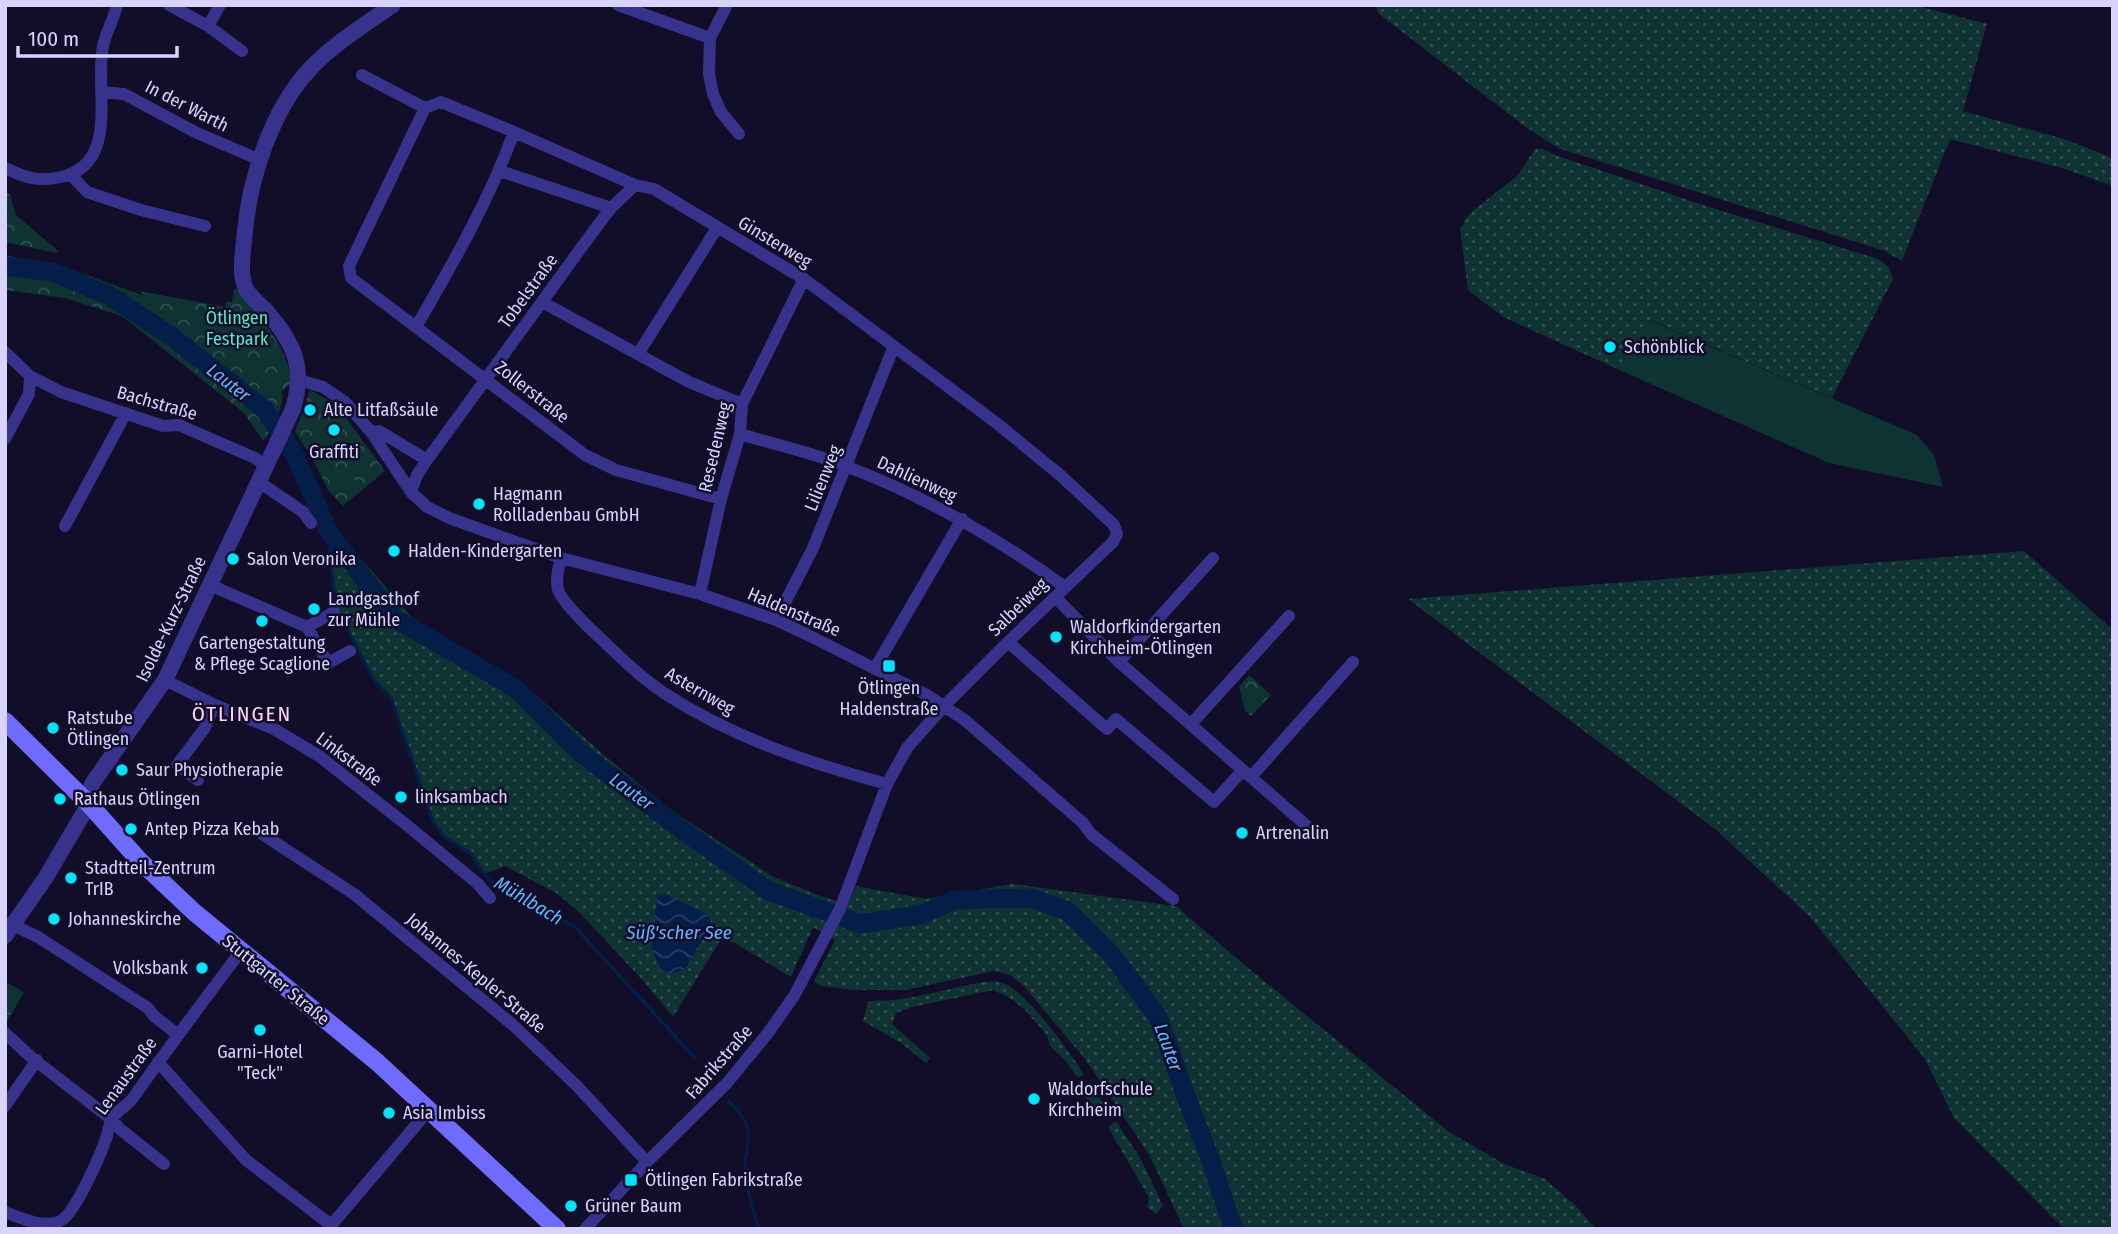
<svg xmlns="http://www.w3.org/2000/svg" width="2118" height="1234" viewBox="0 0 2118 1234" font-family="'Fira Sans Condensed',sans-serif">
<defs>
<pattern id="grass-dots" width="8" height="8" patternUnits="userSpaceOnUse" patternTransform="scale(1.75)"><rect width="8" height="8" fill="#0f3332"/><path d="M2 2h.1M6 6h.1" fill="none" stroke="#315051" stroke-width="1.8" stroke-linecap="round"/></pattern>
<pattern id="forest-crowns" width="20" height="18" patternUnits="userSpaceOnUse" patternTransform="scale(1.75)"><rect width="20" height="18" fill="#0f3332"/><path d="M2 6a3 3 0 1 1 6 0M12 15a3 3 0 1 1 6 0" fill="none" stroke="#315051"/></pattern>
<pattern id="water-waves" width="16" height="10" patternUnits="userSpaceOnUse" patternTransform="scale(1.75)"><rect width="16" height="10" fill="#041d49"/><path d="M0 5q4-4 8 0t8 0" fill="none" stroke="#283d64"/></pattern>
</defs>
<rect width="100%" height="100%" fill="#120d28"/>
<!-- grass -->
<path fill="url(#grass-dots)" d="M 1375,5 L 1914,5 L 1987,24 L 1963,111 L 2064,139 L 2113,158 L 2113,186 L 2062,168 L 1950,139 L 1902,261 L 1885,251 L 1558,148 L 1523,125 L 1379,14 Z
M 1535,149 L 1543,149 L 1555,155 L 1706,206 L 1875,258 C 1886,263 1890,267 1893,279 L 1832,398 L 1650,320 L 1624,372 L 1505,318 L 1468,290 L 1460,229 L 1469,214 L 1518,175 Z
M 334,546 L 365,563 L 411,616 L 458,647 L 520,681 L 604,755 L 671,810 L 772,876 L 812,893 L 848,905 L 856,886 L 926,899 L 1012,884 L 1176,906 L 1242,963 L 1449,1132 L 1504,1164 L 1545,1179 L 1575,1205 L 1596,1229 L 1184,1229 L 1150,1156 L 1085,1059 L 1024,986 L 1010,975 L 994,971 L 905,990 L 856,990 L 821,986 L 814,981 L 835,940 L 813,927 L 791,977 L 723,936 L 673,1017 L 639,976 L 578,911 L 556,893 L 505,866 L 484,874 L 469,852 L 443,836 L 433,822 L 391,698 L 375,682 L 335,606 L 331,554 L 336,553 Z
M 2024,551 L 2113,630 L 2113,1229 L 2064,1229 L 1954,1118 L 1925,1059 L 1810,917 L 1715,829 L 1408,599 Z
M 983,982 C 988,982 994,981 999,982 C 1026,988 1068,1051 1084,1074 L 1078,1078 L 1065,1060 L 1050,1046 L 1047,1035 L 1024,1009 L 1010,998 L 993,990 L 912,1007 L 896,1013 L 892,1024 L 930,1058 L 926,1063 L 901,1043 L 863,1021 L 868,1001 C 907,1002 945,989 983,982 Z
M 1090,1084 L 1111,1115 L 1106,1118 L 1079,1091 Z
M 1116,1121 L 1141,1159 L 1163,1206 L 1156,1214 L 1147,1207 L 1149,1198 L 1108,1127 Z"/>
<!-- forest -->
<path fill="url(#forest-crowns)" d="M 5,190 L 10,195 L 16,215 L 58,251 L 56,253 L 5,242 Z
M 5,255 L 69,269 L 145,296 L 139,291 L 225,307 L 226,302 L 232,302 L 234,289 L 239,289 C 258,319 291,346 290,384 L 281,392 L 283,395 C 280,411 275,428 263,441 L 244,413 L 122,316 L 65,298 L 5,290 Z
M 310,390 L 336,404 L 385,471 L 343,506 L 328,490 L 313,459 L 295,432 Z
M 1249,675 L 1271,695 L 1251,716 L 1245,711 L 1239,687 Z
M 5,982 L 24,992 L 5,1025 Z"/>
<!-- pitch -->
<path fill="#0f3332" d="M 1649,320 L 1917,435 L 1934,455 L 1943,487 L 1829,463 L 1624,372 Z
M 348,471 L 358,484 L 344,494 L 335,481 Z"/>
<!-- water -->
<path fill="url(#water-waves)" d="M 657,894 L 663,897 L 665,894 L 707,914 L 711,920 L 710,927 L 685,969 L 672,974 L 661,970 L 652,949 Z"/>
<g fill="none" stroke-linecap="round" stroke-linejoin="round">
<!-- stream -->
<path stroke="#041d49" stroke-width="3.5" d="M 328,531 L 335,606 L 375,682 L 391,698 L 433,822 L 443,836 L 469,852 L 484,874 L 495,884 L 575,927 L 695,1058
M 729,1101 C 742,1114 751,1125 748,1144 C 747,1151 745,1158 745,1165 C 747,1187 751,1209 760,1229"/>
<!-- river -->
<path stroke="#041d49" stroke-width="19" d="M 5,266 L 53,272 L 110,296 L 171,336 L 264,409 L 295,455 L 328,531 L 394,618 L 515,688 L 582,754 L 685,832 L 769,891 L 861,924 L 924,914 L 954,900 L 1031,898 L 1068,911 L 1113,956 L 1158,1017 L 1184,1091 L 1211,1161 L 1231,1222 L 1235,1229"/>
<!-- minor -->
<path stroke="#37338c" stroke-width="12" d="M 169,5 L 208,26 L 242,51
M 618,5 L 710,38
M 727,5 L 710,38 L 709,74 L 713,94 L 721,112 L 739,134
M 208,26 L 220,5
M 362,75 L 425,108 L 441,102 L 514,132 L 635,185 L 654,189 L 804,279 L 999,425 L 1060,475 L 1114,525 L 1117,534 L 1113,542 L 1008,642 L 944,706 L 907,748 L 887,784 L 840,909 L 794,996 L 768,1033 L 727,1083 L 647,1162 L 585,1229
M 101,92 L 124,94 L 197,133 L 260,160
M 425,108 L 349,266 L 351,278 L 585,455 L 616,470 L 721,499
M 5,168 C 26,178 38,182 61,177 C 121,164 94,87 103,46 C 106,32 114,19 117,5
M 500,171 L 611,208
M 71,175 L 87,192 L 141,210 L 205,226
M 542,302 L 689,382 L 742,404
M 416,327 C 453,263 489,201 514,132
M 5,352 L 30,376 L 61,392 L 163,426 L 179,425 L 255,458 L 266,466
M 638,354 L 717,228
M 299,380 L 323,387 L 345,402 L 371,432 L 411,492 L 427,507 L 449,518 L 561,558 L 700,594 L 776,620 L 806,634 L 927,695 L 966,721 L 1083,823 L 1091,834 L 1173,899
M 371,432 L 379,431 L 427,460
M 740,434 C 776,445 814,453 848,467 C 927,497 997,538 1065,587
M 5,439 L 29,394 L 30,376
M 259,482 L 303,512 L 311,523
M 411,492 L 417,475 L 427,460 L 592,233 L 611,208 L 635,185
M 65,526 L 126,413
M 561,558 C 559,568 555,578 558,589 C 560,600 590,629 599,637 C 620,657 640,677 664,693 C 733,738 809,763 887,784
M 210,585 L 307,627 L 328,663 L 350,651
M 700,594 L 721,499 L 740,434 L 742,404 L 804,279
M 1055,597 L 1119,662 L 1213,558
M 776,620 L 813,548 L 894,346
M 307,627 L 334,612
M 1008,642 L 1107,729 L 1116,719 L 1214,802 L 1243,770
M 1119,662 L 1308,827
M 875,668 L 962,519
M 165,680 L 215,705 L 274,729 L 319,756 L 408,826 L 478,884 L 490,898
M 1191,724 L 1289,616
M 1251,777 L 1353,662
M 198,780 L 177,765 L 204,729 L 215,705
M 262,834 L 354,894 L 513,1025 L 577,1086 L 647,1162
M 13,925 L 38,937 L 148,1008 L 154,1016 L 177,1034
M 5,1033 L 32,1058 L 111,1119 L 120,1129 L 164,1164
M 158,1062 L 246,1160 L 331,1225
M 5,1106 L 37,1060
M 5,1212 C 21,1218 46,1230 62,1220 C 76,1211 101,1154 107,1136 C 108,1131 109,1125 111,1121 C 115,1110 127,1107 133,1098 C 168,1048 204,1000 241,951
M 328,1229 L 428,1111"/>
<!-- tertiary -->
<path stroke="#37338c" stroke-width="16" d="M 5,936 L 46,877 L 89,804 L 92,784 L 165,680 L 293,409 C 305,368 295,344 267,312 C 261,305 250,297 246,289 C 238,272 244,248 245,231 C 250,177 272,110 309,70 C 332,45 365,24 393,5"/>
<!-- secondary -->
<path stroke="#706bff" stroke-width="18" d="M 5,721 L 89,804 L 139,860 L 194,912 L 377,1062 L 557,1229"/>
</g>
<!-- markers -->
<g fill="#00e3ff" stroke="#120d28" stroke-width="2.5">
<circle cx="1610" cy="347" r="7"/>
<circle cx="310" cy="410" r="7"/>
<circle cx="334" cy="430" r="7"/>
<circle cx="479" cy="504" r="7"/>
<circle cx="394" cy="551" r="7"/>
<circle cx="233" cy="559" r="7"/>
<circle cx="314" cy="609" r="7"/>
<circle cx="262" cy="621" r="7"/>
<circle cx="1056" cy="637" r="7"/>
<rect x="882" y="659" width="14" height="14" rx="3.5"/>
<circle cx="53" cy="728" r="7"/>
<circle cx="122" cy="770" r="7"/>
<circle cx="401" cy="797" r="7"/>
<circle cx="60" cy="799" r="7"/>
<circle cx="131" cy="829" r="7"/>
<circle cx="1242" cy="833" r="7"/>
<circle cx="71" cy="878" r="7"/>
<circle cx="54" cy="919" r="7"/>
<circle cx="202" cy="968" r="7"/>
<circle cx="260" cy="1030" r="7"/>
<circle cx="1034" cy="1099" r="7"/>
<circle cx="389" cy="1113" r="7"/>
<rect x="624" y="1173" width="14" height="14" rx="3.5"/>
<circle cx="571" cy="1206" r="7"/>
</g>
<g text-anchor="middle" stroke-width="5" stroke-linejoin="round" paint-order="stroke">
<!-- street labels -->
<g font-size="18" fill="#d9d4ff" stroke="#120d28">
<text transform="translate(187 106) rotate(27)" y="6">In der Warth</text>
<text transform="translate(775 242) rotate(31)" y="6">Ginsterweg</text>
<text transform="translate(528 291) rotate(-54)" y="6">Tobelstraße</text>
<text transform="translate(532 392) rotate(38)" y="6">Zollerstraße</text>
<text transform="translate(157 403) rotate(16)" y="6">Bachstraße</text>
<text transform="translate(715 447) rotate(-77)" y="6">Resedenweg</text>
<text transform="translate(823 478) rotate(-68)" y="6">Lilienweg</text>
<text transform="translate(917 479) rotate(25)" y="6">Dahlienweg</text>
<text transform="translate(1018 607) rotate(-44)" y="6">Salbeiweg</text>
<text transform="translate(794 612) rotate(23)" y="6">Haldenstraße</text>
<text transform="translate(171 619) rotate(-64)" y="6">Isolde-Kurz-Straße</text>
<text transform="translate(700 691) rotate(30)" y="6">Asternweg</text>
<text transform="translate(349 759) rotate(37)" y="6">Linkstraße</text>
<text transform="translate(476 973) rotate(40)" y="6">Johannes-Kepler-Straße</text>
<text transform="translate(276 980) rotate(39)" y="6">Stuttgarter Straße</text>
<text transform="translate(719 1062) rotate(-49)" y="6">Fabrikstraße</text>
<text transform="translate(126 1076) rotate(-54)" y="6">Lenaustraße</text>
</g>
<!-- park labels -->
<g font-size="18" fill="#52ecc7" stroke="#120d28">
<text x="237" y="324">Ötlingen<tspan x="237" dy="21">Festpark</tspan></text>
</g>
<!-- poi labels -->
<g font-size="18" fill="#d9d4ff" stroke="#120d28" text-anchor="start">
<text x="1624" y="353">Schönblick</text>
<text x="324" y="416">Alte Litfaßsäule</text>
<text x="334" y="458" text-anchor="middle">Graffiti</text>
<text x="493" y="500">Hagmann<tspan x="493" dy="21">Rollladenbau GmbH</tspan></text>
<text x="408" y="557">Halden-Kindergarten</text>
<text x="247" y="565">Salon Veronika</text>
<text x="328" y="605">Landgasthof<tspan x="328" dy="21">zur Mühle</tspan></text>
<text x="1070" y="633">Waldorfkindergarten<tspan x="1070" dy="21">Kirchheim-Ötlingen</tspan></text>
<text x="262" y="649" text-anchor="middle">Gartengestaltung<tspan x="262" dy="21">&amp; Pflege Scaglione</tspan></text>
<text x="889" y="694" text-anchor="middle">Ötlingen<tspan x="889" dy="21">Haldenstraße</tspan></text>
<text x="67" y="724">Ratstube<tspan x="67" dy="21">Ötlingen</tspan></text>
<text x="136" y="776">Saur Physiotherapie</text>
<text x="415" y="803">linksambach</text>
<text x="74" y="805">Rathaus Ötlingen</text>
<text x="145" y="835">Antep Pizza Kebab</text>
<text x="1256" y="839">Artrenalin</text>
<text x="85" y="874">Stadtteil-Zentrum<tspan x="85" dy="21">TrIB</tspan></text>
<text x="68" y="925">Johanneskirche</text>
<text x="188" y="974" text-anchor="end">Volksbank</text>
<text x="260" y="1058" text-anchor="middle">Garni-Hotel<tspan x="260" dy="21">"Teck"</tspan></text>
<text x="1048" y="1095">Waldorfschule<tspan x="1048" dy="21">Kirchheim</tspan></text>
<text x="403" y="1119">Asia Imbiss</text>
<text x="645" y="1186">Ötlingen Fabrikstraße</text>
<text x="585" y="1212">Grüner Baum</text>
</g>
<!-- water labels -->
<g font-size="19" font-style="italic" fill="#62b5ff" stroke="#120d28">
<text transform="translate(229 382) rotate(38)" y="7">Lauter</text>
<text transform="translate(632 791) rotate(36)" y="7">Lauter</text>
<text transform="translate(529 900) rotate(31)" y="7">Mühlbach</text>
<text x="679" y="939">Süß'scher See</text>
<text transform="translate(1169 1047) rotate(70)" y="7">Lauter</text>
</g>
<!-- quarter labels -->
<g font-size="21" letter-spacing="2" fill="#ffd6f0" stroke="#120d28">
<text x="242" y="721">ÖTLINGEN</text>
</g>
</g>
<!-- border -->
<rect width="2118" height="1234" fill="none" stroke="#d9d4ff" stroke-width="14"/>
<!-- scale -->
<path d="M18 46v10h159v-10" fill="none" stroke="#d9d4ff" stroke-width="3.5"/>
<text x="28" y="46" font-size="21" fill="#d9d4ff" stroke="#120d28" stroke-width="5" paint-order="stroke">100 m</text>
</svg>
